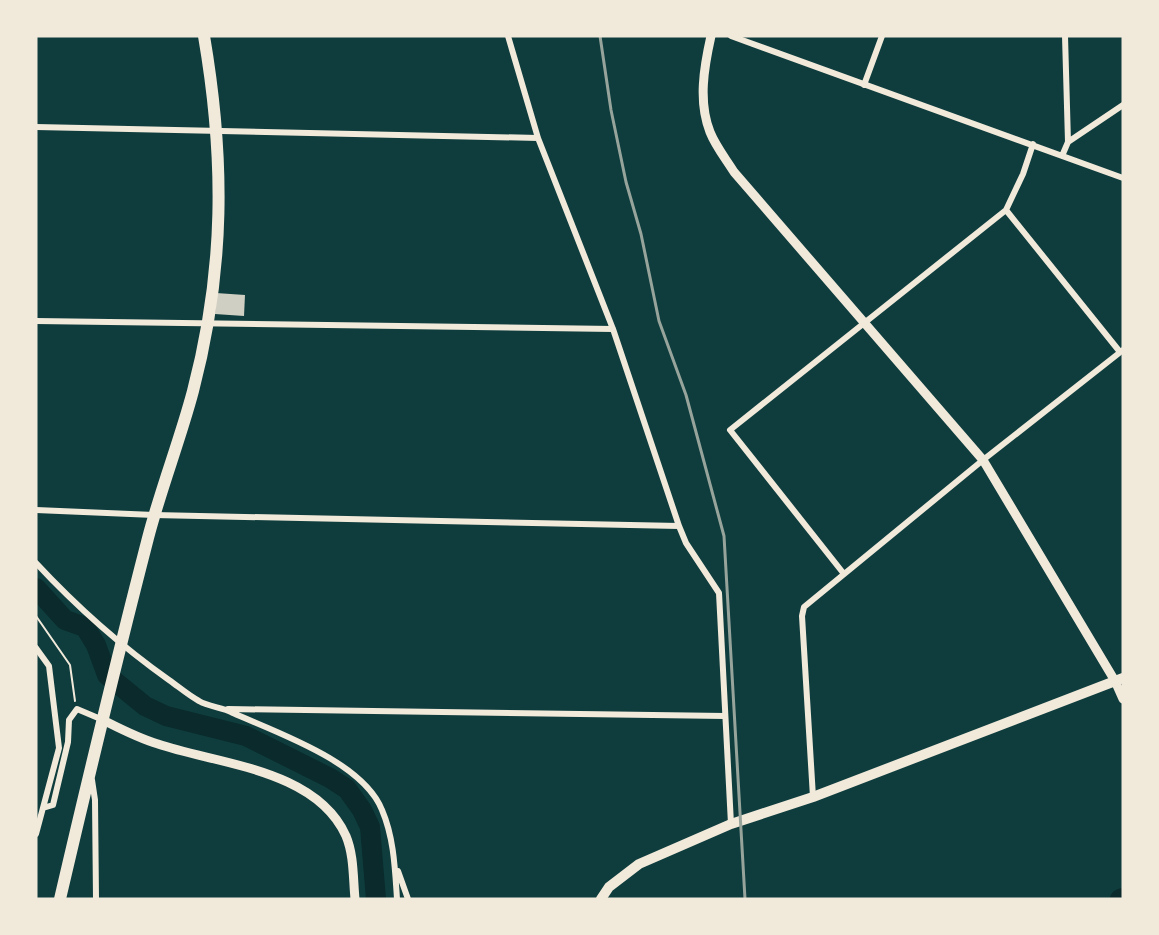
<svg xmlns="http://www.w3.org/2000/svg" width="1159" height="935" viewBox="0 0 1159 935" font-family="'Noto Sans',sans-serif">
<rect width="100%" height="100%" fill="#0f3d3e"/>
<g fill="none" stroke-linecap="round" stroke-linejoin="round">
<!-- river -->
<path stroke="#0a2a2b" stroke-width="20" d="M 36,588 L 65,620 L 85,627 L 96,645 L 107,675 L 145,706 L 166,716 L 246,736 L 330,778 L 347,789 L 362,810 L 370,827 L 376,899
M 1120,899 L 1123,898"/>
</g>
<!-- building -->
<path fill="#cfcfc3" d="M 216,293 L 245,295 L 244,316 L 215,314 Z"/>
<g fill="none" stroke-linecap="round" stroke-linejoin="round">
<!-- path -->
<path stroke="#f1e9da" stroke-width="2" d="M 36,616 L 70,665 L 75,701"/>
<!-- minor -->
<path stroke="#f1e9da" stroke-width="6" d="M 508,36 L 538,138 L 613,329 L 679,526 L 686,543 L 719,593 L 731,824
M 731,36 L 1123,178
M 864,85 L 882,36
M 36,127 L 538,138
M 1068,142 L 1123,105
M 1062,156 L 1068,142 L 1065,36
M 1006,210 L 1120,352
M 36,321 L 613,329
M 36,510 L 154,515 L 679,526
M 36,563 C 76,606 121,646 169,680 C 179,687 188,695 199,701 C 209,707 222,707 233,713 C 278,733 363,762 382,810 C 394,838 395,869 397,899
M 844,574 L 730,430 L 1006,210 L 1023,174 L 1033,144
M 36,648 L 49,666 L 59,748 L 36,834
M 228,709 L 725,716
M 92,780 L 95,800 L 96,899
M 813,797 L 802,616 L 804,607 L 983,460 L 1123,350
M 43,808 L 53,805 L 68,742 L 69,720 L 77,709 L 103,720
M 398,871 L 408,899"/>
<!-- tertiary -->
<path stroke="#f1e9da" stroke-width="9" d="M 711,36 C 704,67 698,102 710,132 C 716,147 726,159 734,172 L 983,460 L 1115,681 L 1123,699
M 103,720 C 121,729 138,738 158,744 C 217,764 316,769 346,836 C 354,855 353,878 355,899"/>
<!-- secondary -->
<path stroke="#f1e9da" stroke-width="10" d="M 601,899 L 609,887 L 639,864 L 731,824 L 813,797 L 1123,678"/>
<!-- trunk -->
<path stroke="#f1e9da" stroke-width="12" d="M 60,899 C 88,779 117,658 148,538 C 161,488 180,440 193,391 C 225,269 225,159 204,36"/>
<!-- rail -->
<path stroke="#97a49c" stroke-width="3" d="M 600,36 L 611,110 L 626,182 L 641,234 L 659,321 L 686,395 L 724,536 L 745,899"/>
</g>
<!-- border -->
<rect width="1159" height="935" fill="none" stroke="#f1e9da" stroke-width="75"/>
</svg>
